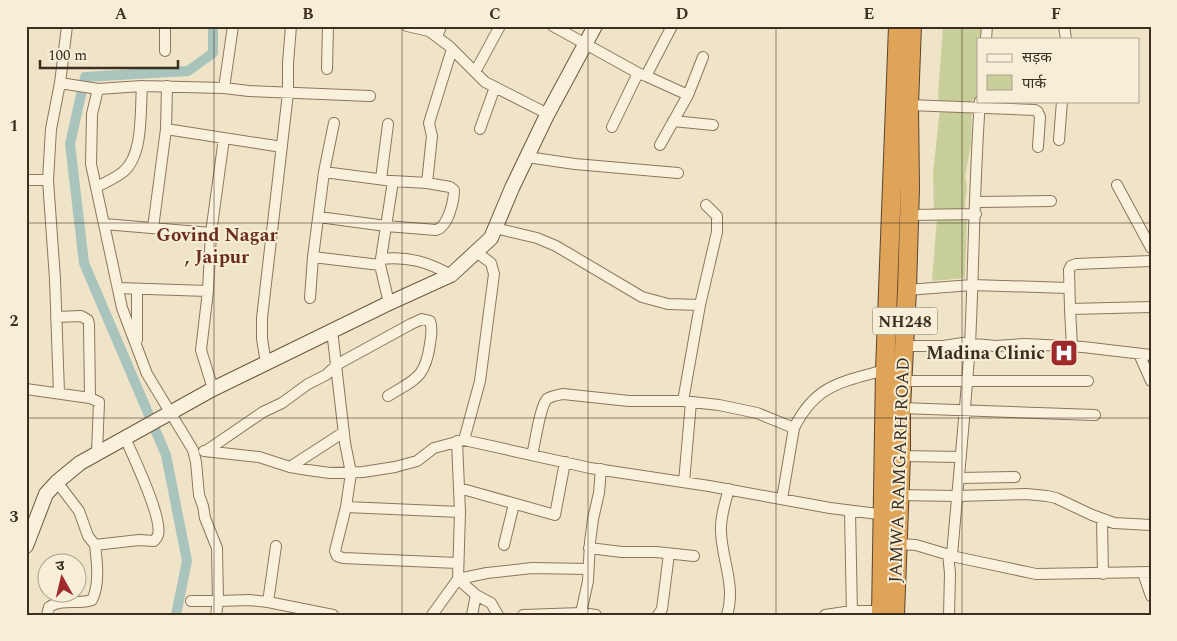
<svg xmlns="http://www.w3.org/2000/svg" width="1177" height="641" viewBox="0 0 1177 641" font-family="Spectral,'Noto Sans Devanagari',serif">
<rect width="100%" height="100%" fill="#f0e4c8"/>
<!-- green -->
<path fill="#c9cf9b" d="M 943,26 L 981,26 L 980,39 L 978,39 L 977,98 L 968,103 L 939,103 L 938,96 Z
M 940,108 L 972,112 L 971,144 L 965,177 L 967,186 L 965,205 L 967,219 L 965,278 L 932,281 L 937,218 L 934,214 L 933,174 Z"/>
<g fill="none" stroke-linecap="round" stroke-linejoin="round">
<!-- canal -->
<path stroke="#a9c4bc" stroke-width="10" d="M 176,615 L 187,561 L 166,455 L 84,263 L 70,144 L 85,77 L 188,71 L 213,53 L 213,26"/>
<defs>
<path id="street" d="M 165,26 L 165,51
M 407,26 L 429,31 L 449,46 L 485,82 L 548,114
M 553,26 L 638,73 L 646,76 L 672,26
M 1064,26 L 1066,39
M 437,37 L 441,26
M 986,39 L 987,26
M 327,69 L 328,26
M 475,72 L 500,26
M 646,76 L 688,95
M 60,83 L 98,89
M 224,88 L 249,91 L 370,96
M 909,105 L 1035,110 L 1038,112 L 1040,117 L 1038,147
M 673,121 L 713,125
M 612,127 L 638,73
M 166,129 L 167,86
M 480,129 L 495,87
M 1059,140 L 1062,101
M 660,145 L 688,95 L 703,57
M 527,157 L 575,164 L 678,173
M 324,172 L 393,181 L 427,183 L 432,136 L 429,123 L 452,49
M 381,179 L 388,124
M 26,180 L 48,180
M 1117,185 L 1151,248
M 96,187 C 105,183 115,178 123,172 C 144,155 140,110 142,86
M 976,202 L 1051,201
M 909,215 L 976,214
M 319,217 L 386,226 L 436,230 C 448,227 454,201 454,190 L 450,187 L 427,183
M 104,224 L 211,233 L 224,138
M 153,228 L 166,129 L 282,147
M 495,228 L 537,238 L 556,246 L 642,297 L 668,304 L 700,305
M 476,252 L 491,263 L 494,274 L 480,381 L 464,440 L 590,468 L 709,486 L 830,508 L 886,515
M 313,257 L 380,265 L 389,303
M 381,259 C 408,256 428,262 451,275
M 1151,261 L 1076,264 L 1071,266 L 1069,270 L 1070,309 L 1151,307
M 380,265 L 393,181
M 118,288 L 208,291 L 211,233
M 907,290 L 972,285 L 1069,288
M 208,291 L 201,350 L 213,389
M 310,298 L 313,257 L 324,172 L 334,123
M 1070,309 L 1072,347
M 56,317 L 81,316 L 88,320 L 89,325 L 90,398
M 332,330 L 345,443 L 351,473 L 346,507 L 335,551 L 337,556 L 343,558 L 457,563
M 137,340 L 137,289
M 903,346 L 943,346 L 963,343 L 996,346 L 1025,344 L 1083,347 L 1151,355
M 1139,354 L 1151,381
M 266,363 L 262,339 L 262,318 L 288,93 L 288,63 L 291,26
M 902,381 L 1088,381
M 26,389 L 90,398 L 99,402 L 97,453
M 59,393 L 55,279 L 48,180 L 51,129 L 60,83 L 67,26
M 683,401 L 700,305 L 717,232 L 717,216 L 706,205
M 901,408 L 1095,415
M 794,428 C 816,384 842,382 885,370
M 457,441 L 460,512 L 458,579 L 487,573 L 532,568 L 588,569
M 204,451 L 259,457 L 290,467 L 308,470 L 330,473 L 363,472 L 395,467 L 417,461 L 434,448 L 464,440
M 206,451 L 263,412 L 282,403 L 308,384 L 326,375 L 338,364 L 411,324 L 422,319 L 430,321 C 433,329 431,336 430,344 C 425,379 415,379 388,396
M 532,455 C 535,444 540,406 547,399 C 551,396 558,395 563,394 L 629,401 L 683,401 L 719,405 L 757,413 L 794,428 L 782,499
M 901,456 L 961,457
M 290,467 L 344,432
M 959,478 L 1015,477
M 57,482 L 79,511 L 88,536 L 95,545 L 139,540 L 154,541 C 156,539 157,538 158,535 C 163,518 133,456 125,438
M 684,482 L 691,402
M 459,488 L 555,515 L 565,462
M 899,495 L 957,496 L 1026,494 L 1047,496 L 1056,498 L 1092,515 L 1114,523 L 1151,525
M 346,507 L 460,512
M 850,511 L 852,615
M 1102,519 L 1103,574
M 897,544 L 916,545 L 956,557 L 1036,574 L 1151,572
M 504,545 L 514,504
M 589,548 L 622,552 L 656,552 L 694,556
M 948,554 L 950,573 L 949,615
M 952,555 C 958,485 965,414 970,344 C 974,263 974,182 980,101
M 1143,573 L 1151,596
M 191,601 L 218,601 L 217,548 L 205,518 L 203,506 L 199,495 L 196,462 L 193,450 L 147,374 L 122,308 L 91,164 L 92,114 L 98,89 L 142,86 L 224,88 L 233,26
M 268,602 L 276,546
M 47,615 L 49,607 C 63,598 78,605 92,600 C 100,584 97,562 95,545
M 216,615 L 218,601 L 249,600 L 268,602 L 333,615
M 432,615 L 458,579 L 476,595 L 491,603 L 498,615
M 472,615 L 476,595
M 523,615 L 581,613
M 596,615 L 581,613 L 588,581 L 590,542 L 593,519 L 599,493 L 601,469
M 658,615 L 662,609 L 669,554
M 727,615 C 736,586 722,560 721,532 C 720,518 725,503 729,489
M 825,615 L 852,611 L 881,611"/>
<path id="secondary" d="M 26,546 L 46,494 L 57,482 L 80,463 L 213,389 L 385,305 L 451,275 L 491,238 L 512,188 L 546,117 L 595,26"/>
<path id="highway" d="M 881,615 L 885,370 L 898,26
M 895,615 L 901,456 L 901,408 L 907,290 L 910,188 L 909,105 L 912,26"/>
</defs>
<!-- street casing -->
<use href="#street" stroke="#8d765c" stroke-width="12"/>
<!-- secondary casing -->
<use href="#secondary" stroke="#6f573f" stroke-width="16"/>
<!-- highway casing -->
<use href="#highway" stroke="#5b4430" stroke-width="20"/>
<!-- street -->
<use href="#street" stroke="#faf1dc" stroke-width="10"/>
<!-- secondary -->
<use href="#secondary" stroke="#faf1dc" stroke-width="14"/>
<!-- highway -->
<use href="#highway" stroke="#e0a458" stroke-width="18"/>
</g>
<!-- grid -->
<path fill="none" stroke="#3d2e20" stroke-width="1" stroke-opacity="0.55" d="M 214,26 L 214,615M 402,26 L 402,615M 588,26 L 588,615M 776,26 L 776,615M 962,26 L 962,615M 26,223 L 1151,223M 26,418 L 1151,418"/>
<!-- icons -->
<defs>
<symbol id="hospital-square" viewBox="-11 -11 22 22"><rect x="-9" y="-9" width="18" height="18" rx="4" fill="#9e2a2b" stroke="#f7eed8"/><path d="M-5-5h3v3.5h4V-5h3V5h-3V1.5h-4V5h-3Z" fill="#fff"/></symbol>
</defs>
<g fill-rule="evenodd">
<use href="#hospital-square" x="1048" y="337" width="32" height="32"/>
</g>
<g text-anchor="middle" stroke-width="4" stroke-linejoin="round" paint-order="stroke">
<!-- shield labels -->
<rect fill="#f7eed8" stroke="#756857" stroke-width="1" x="872.5" y="307.5" width="65" height="27" rx="4"/>
<g font-size="16" font-weight="bold" fill="#3d2e20">
<text x="905" y="327">NH248</text>
</g>
<!-- poi labels -->
<g font-size="18" font-weight="bold" fill="#3d2e20" stroke="#f7eed8" text-anchor="end">
<text x="1045" y="359">Madina Clinic</text>
</g>
<!-- street labels -->
<g font-size="18" fill="#3d2e20" stroke="#f7eed8">
<text transform="translate(899 470) rotate(-88)" y="6">JAMWA RAMGARH ROAD</text>
</g>
<!-- neighbourhood labels -->
<g font-size="19" font-weight="bold" fill="#6b2e1e" stroke="#f7eed8">
<text x="217" y="241">Govind Nagar<tspan x="217" dy="22">, Jaipur</tspan></text>
</g>
</g>
<!-- border -->
<rect width="1177" height="641" fill="none" stroke="#f7eed8" stroke-width="55"/>
<!-- legend -->
<rect x="977" y="38" width="162" height="65" fill="#f7eed8" stroke="#ada18e"/>
<rect x="987" y="54" width="25" height="8" fill="#faf1dc" stroke="#ada18e"/>
<text x="1022" y="62" font-size="15" fill="#3d2e20">सड़क</text>
<rect x="987" y="75" width="25" height="15" fill="#c9cf9b" stroke="#ada18e"/>
<text x="1022" y="88" font-size="15" fill="#3d2e20">पार्क</text>
<!-- north arrow -->
<g transform="translate(62 578) rotate(352)"><circle r="24" fill="#f7eed8" stroke="#ada18e"/>
<path d="M0-4L9 19L0 12L-9 19Z" fill="#9e2a2b"/>
<text y="-8" font-size="14" font-weight="bold" text-anchor="middle" fill="#3d2e20">उ</text>
</g>
<!-- scale -->
<path d="M40 60v8h138v-8" fill="none" stroke="#3d2e20" stroke-width="2.5"/>
<text x="48" y="60" font-size="15" fill="#3d2e20" stroke="#f7eed8" stroke-width="4" paint-order="stroke">100 m</text>
<rect x="28" y="28" width="1122" height="586" fill="none" stroke="#3d2e20" stroke-width="2"/>
<g font-size="16" text-anchor="middle" font-weight="bold" fill="#3d2e20">
<text x="121" y="19">A</text>
<text x="308" y="19">B</text>
<text x="495" y="19">C</text>
<text x="682" y="19">D</text>
<text x="869" y="19">E</text>
<text x="1056" y="19">F</text>
<text x="14" y="131">1</text>
<text x="14" y="326">2</text>
<text x="14" y="522">3</text>
</g>
</svg>
